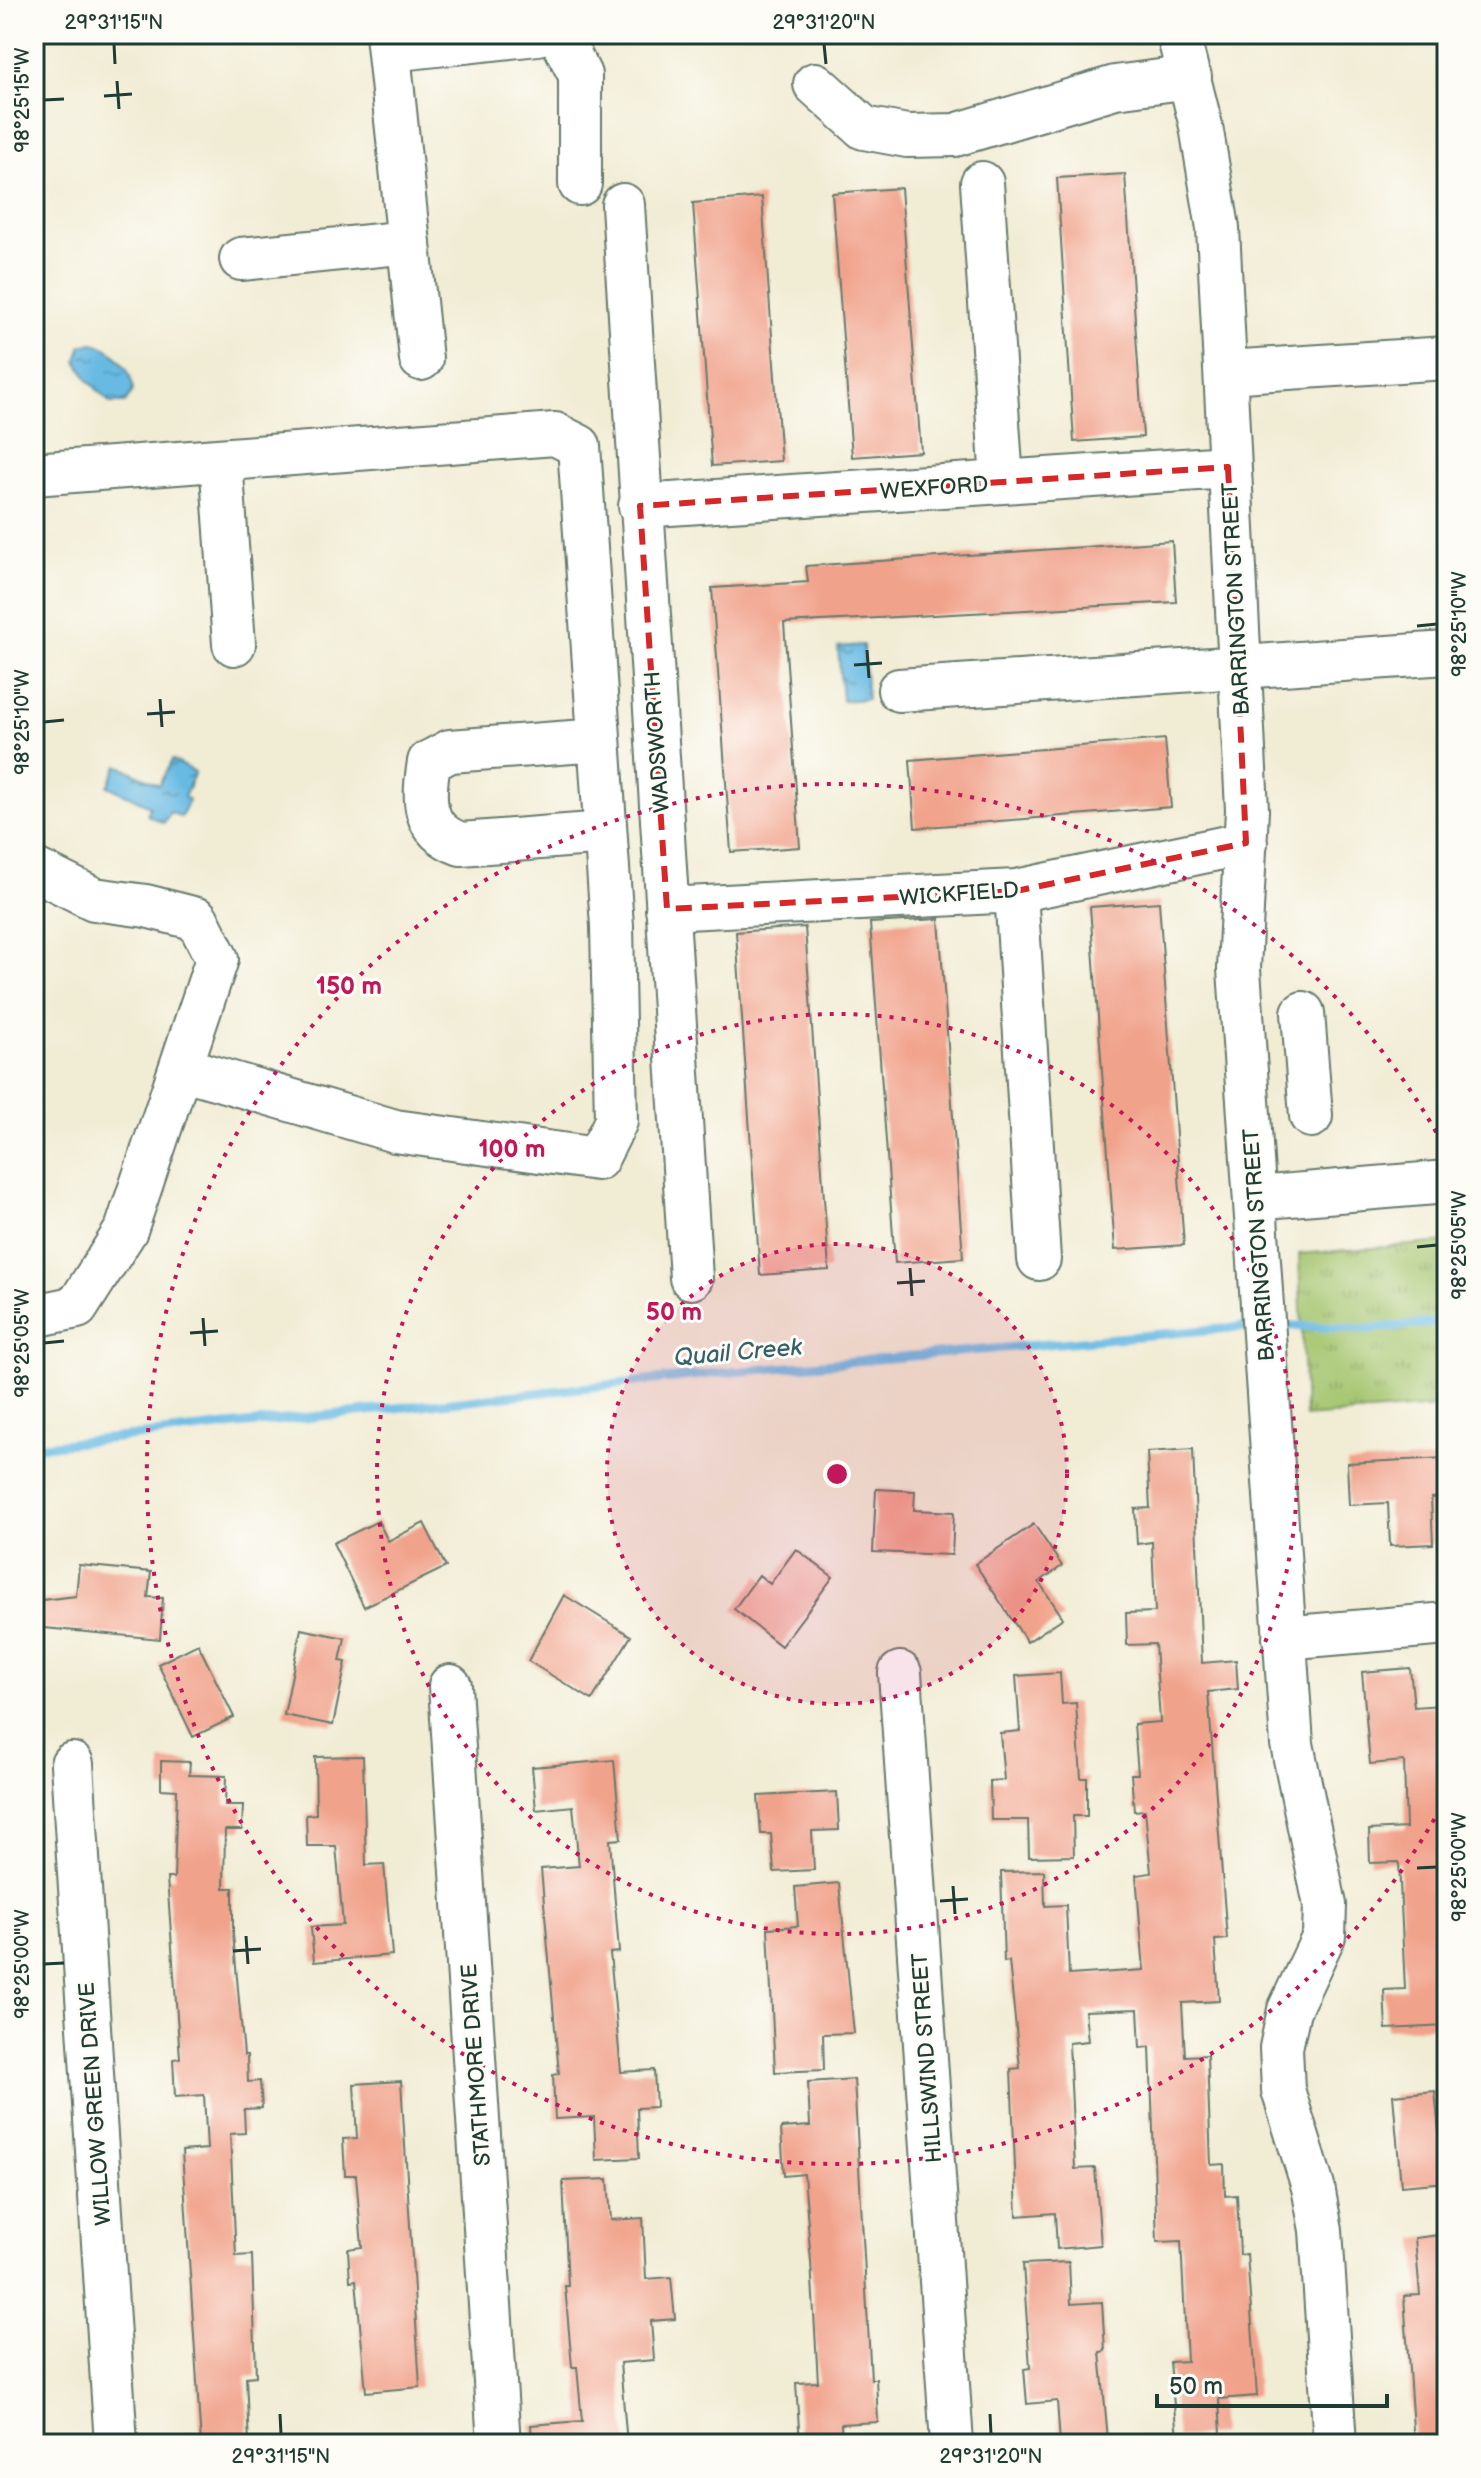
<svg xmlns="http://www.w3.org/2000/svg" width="1481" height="2478" viewBox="0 0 1481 2478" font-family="'Balsamiq Sans',sans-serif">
<defs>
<pattern id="grass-tufts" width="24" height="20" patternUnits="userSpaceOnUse" patternTransform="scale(2)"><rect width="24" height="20" fill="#a3c46c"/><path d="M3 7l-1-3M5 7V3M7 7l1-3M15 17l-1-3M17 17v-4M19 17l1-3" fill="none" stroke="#84a05a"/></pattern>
<pattern id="water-ripples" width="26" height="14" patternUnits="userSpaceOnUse" patternTransform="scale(2)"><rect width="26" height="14" fill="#68bae3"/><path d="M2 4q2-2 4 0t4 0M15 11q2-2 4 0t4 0" fill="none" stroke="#5598b9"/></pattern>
</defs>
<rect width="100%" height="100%" fill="#fdfcf7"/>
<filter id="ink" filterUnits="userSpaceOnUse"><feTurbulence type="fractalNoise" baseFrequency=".0125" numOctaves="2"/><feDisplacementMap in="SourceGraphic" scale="16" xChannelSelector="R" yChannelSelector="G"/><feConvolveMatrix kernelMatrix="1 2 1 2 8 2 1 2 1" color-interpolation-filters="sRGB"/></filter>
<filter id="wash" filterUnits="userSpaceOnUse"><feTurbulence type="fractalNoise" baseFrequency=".006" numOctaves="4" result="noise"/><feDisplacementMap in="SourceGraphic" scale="32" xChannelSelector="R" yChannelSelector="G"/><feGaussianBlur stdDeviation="1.8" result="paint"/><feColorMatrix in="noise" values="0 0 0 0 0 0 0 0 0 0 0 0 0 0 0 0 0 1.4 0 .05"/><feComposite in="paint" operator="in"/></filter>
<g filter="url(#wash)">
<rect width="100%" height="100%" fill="#f1ecd4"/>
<!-- grass -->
<path fill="url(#grass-tufts)" stroke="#618050" stroke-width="2" d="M 1447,1242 L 1447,1406 L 1305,1417 L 1299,1254 Z"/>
<!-- water -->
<path fill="url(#water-ripples)" stroke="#447c8c" stroke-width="2" d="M 93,343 C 113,347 133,370 133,391 L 125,403 L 110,403 L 88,380 L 77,361 L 81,346 Z
M 863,645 L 867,699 L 842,701 L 838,647 Z
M 172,760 L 195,772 L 184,797 L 189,800 L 181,817 L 170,812 L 164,823 L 147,815 L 150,806 L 108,786 L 118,765 L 159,785 Z"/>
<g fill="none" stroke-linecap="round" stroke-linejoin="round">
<!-- stream -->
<path stroke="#68bae3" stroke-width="9" d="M 1275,1325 L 1367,1329 L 1447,1322
M 34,1447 L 710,1374 L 1252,1326"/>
</g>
<g id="blocks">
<!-- building -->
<path fill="#f1a28b" d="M 1125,174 L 1143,437 L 1074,442 L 1057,178 Z
M 901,188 L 921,452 L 852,457 L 832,193 Z
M 762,197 L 781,461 L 712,466 L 693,203 Z
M 1172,541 L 1176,602 L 784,623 L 800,847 L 731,852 L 712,588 L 808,582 L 806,566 Z
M 1165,739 L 1171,807 L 915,828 L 910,760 Z
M 1159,902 L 1184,1245 L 1115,1250 L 1090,907 Z
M 939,919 L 963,1258 L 895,1263 L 870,923 Z
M 805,927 L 829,1270 L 760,1275 L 736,932 Z
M 1193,1449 L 1202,1663 L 1236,1660 L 1238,1689 L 1208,1692 L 1227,1939 L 1215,1940 L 1219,2001 L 1182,2003 L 1185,2056 L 1207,2055 L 1211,2165 L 1224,2164 L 1225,2196 L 1237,2195 L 1240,2255 L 1247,2254 L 1257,2396 L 1219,2399 L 1221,2434 L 1177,2438 L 1170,2362 L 1187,2361 L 1181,2241 L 1157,2242 L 1150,2047 L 1140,2048 L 1138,2009 L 1085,2011 L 1088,2041 L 1069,2043 L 1075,2169 L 1095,2168 L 1101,2245 L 1057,2249 L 1055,2213 L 1017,2216 L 1011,2069 L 1020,2068 L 1009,1961 L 1004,1962 L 1001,1872 L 1044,1871 L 1045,1906 L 1066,1905 L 1069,1975 L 1144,1970 L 1136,1875 L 1151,1873 L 1145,1810 L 1134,1811 L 1131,1774 L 1138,1774 L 1134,1724 L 1160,1722 L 1155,1644 L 1127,1645 L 1126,1613 L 1155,1612 L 1152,1542 L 1137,1544 L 1135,1509 L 1150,1508 L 1147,1452 Z
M 1445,1458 L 1446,1497 L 1431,1498 L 1433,1544 L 1390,1546 L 1388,1503 L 1349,1505 L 1347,1463 Z
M 876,1489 L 915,1491 L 914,1510 L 954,1512 L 952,1555 L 873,1552 Z
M 378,1521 L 388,1541 L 424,1523 L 446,1567 L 364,1607 L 333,1543 Z
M 1034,1524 L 1062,1566 L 1039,1582 L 1063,1618 L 1027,1642 L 975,1564 Z
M 796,1549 L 833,1577 L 781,1646 L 734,1609 L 759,1575 L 770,1584 Z
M 79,1565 L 151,1572 L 148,1597 L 163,1598 L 160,1639 L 34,1627 L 34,1601 L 76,1596 Z
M 564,1595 L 631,1636 L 592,1700 L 528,1661 Z
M 301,1629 L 345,1638 L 340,1661 L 346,1662 L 333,1725 L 284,1715 Z
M 198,1644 L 234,1717 L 193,1737 L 158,1664 Z
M 1410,1668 L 1414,1707 L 1441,1705 L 1447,1772 L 1447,2026 L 1386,2029 L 1384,1990 L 1405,1989 L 1399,1862 L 1370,1863 L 1369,1830 L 1406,1828 L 1404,1761 L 1370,1764 L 1362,1672 Z
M 1060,1673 L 1062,1704 L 1076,1703 L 1081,1778 L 1087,1778 L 1087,1816 L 1073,1816 L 1074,1856 L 1029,1857 L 1028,1820 L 991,1820 L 990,1781 L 1004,1780 L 1000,1733 L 1020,1731 L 1016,1676 Z
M 363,1756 L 366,1865 L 384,1864 L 392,1955 L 314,1962 L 311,1927 L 343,1925 L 336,1846 L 307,1846 L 306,1815 L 316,1814 L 315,1757 Z
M 614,1760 L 621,1839 L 610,1840 L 619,1952 L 610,1953 L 621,2072 L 654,2070 L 656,2107 L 637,2108 L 639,2158 L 596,2160 L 594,2117 L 555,2119 L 553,2075 L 559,2074 L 541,1869 L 579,1866 L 573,1806 L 536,1810 L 532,1767 Z
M 161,1761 L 190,1762 L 189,1775 L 226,1776 L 225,1805 L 243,1805 L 242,1830 L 225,1830 L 224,1888 L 233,1888 L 233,1934 L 244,2055 L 247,2055 L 248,2082 L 260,2081 L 262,2108 L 244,2109 L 245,2133 L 230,2134 L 236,2256 L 252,2255 L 256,2376 L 246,2377 L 249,2444 L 201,2444 L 182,2151 L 207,2149 L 204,2095 L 175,2097 L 173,2059 L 180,2058 L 167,1878 L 174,1878 L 177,1790 L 161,1789 Z
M 837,1792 L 839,1830 L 812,1831 L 814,1870 L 774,1872 L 771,1834 L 761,1834 L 758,1796 Z
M 839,1883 L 854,2033 L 823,2034 L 824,2070 L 775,2072 L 768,1928 L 798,1926 L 795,1887 Z
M 854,2079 L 871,2379 L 876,2379 L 878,2422 L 841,2424 L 842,2444 L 800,2444 L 796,2383 L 818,2382 L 811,2262 L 804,2174 L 784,2176 L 781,2128 L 810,2126 L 808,2082 Z
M 401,2081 L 420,2387 L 366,2392 L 356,2280 L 350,2281 L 348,2249 L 362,2247 L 356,2175 L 345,2175 L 343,2139 L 357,2138 L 354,2084 Z
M 1435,2091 L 1439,2132 L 1447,2131 L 1447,2182 L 1401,2186 L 1393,2095 Z
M 608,2179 L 611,2220 L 643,2218 L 646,2279 L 671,2277 L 675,2319 L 651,2321 L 654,2360 L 620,2363 L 627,2444 L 532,2444 L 531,2425 L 582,2421 L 577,2367 L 572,2367 L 565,2286 L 568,2286 L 563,2181 Z
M 1447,2234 L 1447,2444 L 1414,2444 L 1404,2296 L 1420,2295 L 1415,2238 Z
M 1069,2262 L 1071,2304 L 1102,2302 L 1105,2351 L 1100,2352 L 1108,2439 L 1060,2443 L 1057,2401 L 1027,2404 L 1024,2369 L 1030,2368 L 1023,2264 Z"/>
</g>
</g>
<g filter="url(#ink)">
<use href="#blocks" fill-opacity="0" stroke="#687a6c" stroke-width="2"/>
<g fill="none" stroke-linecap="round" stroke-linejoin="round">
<defs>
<path id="minor" d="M 387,34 L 421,359
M 559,34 L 580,75 L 580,184
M 1178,34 L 1201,126 L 1218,228 L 1247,810 L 1239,969 L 1292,1744 L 1325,1905 L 1324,1936 L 1289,2010 L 1281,2048 L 1283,2090 L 1313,2187 L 1321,2230 L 1335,2444
M 390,50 L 538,34
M 815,84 L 864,128 L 907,136 L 955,135 L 1115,87 L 1190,77
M 982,183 L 1002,482
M 623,205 L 691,1278
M 241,259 L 409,242
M 1226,372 L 1447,358
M 221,460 L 234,644
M 34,474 L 555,434 L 579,446 L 612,926 L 616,1121 L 597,1159 L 395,1131 L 181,1068
M 640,506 L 1228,467
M 899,690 L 1447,653
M 599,740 L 450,751 L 429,762 C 423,799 421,830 461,844 L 605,833
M 34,869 L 94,899 L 146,906 L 197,919 L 217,959 L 126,1230 L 77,1307 L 34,1316
M 1016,891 L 1039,1259
M 667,909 L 1016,891 L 1246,843
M 1303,1013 L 1311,1116
M 1255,1198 L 1447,1182
M 1284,1638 L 1447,1624
M 900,1673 L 952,2444
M 450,1686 L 499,2444
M 72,1764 L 116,2444"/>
</defs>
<!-- minor casing -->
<use href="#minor" stroke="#687a6c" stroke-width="46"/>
<!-- minor -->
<use href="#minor" stroke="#fff" stroke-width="42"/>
</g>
</g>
<!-- marked area -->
<path fill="none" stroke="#d62828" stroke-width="6" stroke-dasharray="16 10" stroke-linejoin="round" d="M 1228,467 L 1246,843 L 1016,891 L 667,909 L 640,506 Z"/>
<!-- ticks -->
<path fill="none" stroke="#1f3d34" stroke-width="3" d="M 114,44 L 115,64M 824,44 L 826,64M 117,81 L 119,109M 104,96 L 132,94M 44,100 L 64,99M 1417,626 L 1437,624M 867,650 L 869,678M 854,665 L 882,663M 160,699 L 162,727M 147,714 L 175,712M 44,722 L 64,720M 1417,1247 L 1437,1245M 910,1268 L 912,1296M 897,1283 L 925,1281M 203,1318 L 205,1346M 190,1333 L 218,1331M 44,1343 L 64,1341M 1417,1868 L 1437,1867M 953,1886 L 955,1914M 940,1901 L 968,1899M 246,1936 L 248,1964M 233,1951 L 261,1949M 44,1964 L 64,1963M 280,2414 L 281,2434M 990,2414 L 991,2434"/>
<!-- distance rings -->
<circle cx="837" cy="1474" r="230" fill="#c2185b" fill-opacity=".12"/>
<g fill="none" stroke="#c2185b" stroke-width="4" stroke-dasharray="4 8">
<circle cx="837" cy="1474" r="230"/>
<circle cx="837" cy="1474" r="460"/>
<path d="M1446 1798A690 690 0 1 1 1446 1150"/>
</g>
<g text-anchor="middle" stroke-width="6" stroke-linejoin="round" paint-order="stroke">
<!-- street labels -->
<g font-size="22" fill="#1f3d34" stroke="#fdfcf7">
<text transform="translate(934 487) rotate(-4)" y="8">WEXFORD</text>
<text transform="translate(1235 599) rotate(-93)" y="8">BARRINGTON STREET</text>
<text transform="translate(656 742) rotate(-94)" y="8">WADSWORTH</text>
<text transform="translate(959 893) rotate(-4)" y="8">WICKFIELD</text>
<text transform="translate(1258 1245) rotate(-94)" y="8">BARRINGTON STREET</text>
<text transform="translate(926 2058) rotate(-94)" y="8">HILLSWIND STREET</text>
<text transform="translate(475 2065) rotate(-94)" y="8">STATHMORE DRIVE</text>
<text transform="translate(94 2104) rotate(-94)" y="8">WILLOW GREEN DRIVE</text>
</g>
<!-- water labels -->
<g font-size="24" font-style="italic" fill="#356269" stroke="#fdfcf7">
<text transform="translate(738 1352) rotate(-5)" y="8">Quail Creek</text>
</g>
</g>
<circle cx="837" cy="1474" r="12" fill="#c2185b" stroke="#fdfcf7" stroke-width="4"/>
<g font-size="24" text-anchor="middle" font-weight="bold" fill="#c2185b" stroke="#fdfcf7" stroke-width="6" stroke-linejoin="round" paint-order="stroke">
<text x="349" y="994">150 m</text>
<text x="512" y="1157">100 m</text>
<text x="674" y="1320">50 m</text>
</g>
<!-- margin -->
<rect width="1481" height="2478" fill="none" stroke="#fdfcf7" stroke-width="88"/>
<!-- scale -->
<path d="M1157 2394v12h230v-12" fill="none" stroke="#1f3d34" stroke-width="4"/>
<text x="1169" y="2394" font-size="24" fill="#1f3d34" stroke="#fdfcf7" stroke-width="6" paint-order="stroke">50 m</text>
<rect x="44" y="44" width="1393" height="2390" fill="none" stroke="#1f3d34" stroke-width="3"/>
<g font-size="20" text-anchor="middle" fill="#1f3d34">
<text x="114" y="29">29°31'15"N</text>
<text x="824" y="29">29°31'20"N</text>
<text transform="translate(22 100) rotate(-90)" y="7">98°25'15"W</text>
<text transform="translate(1459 624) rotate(-90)" y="7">98°25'10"W</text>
<text transform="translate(22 722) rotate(-90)" y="7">98°25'10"W</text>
<text transform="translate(1459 1245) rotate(-90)" y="7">98°25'05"W</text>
<text transform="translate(22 1343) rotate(-90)" y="7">98°25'05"W</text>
<text transform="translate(1459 1867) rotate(-90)" y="7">98°25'00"W</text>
<text transform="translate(22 1964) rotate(-90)" y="7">98°25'00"W</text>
<text x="281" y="2463">29°31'15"N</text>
<text x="991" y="2463">29°31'20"N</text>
</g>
</svg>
